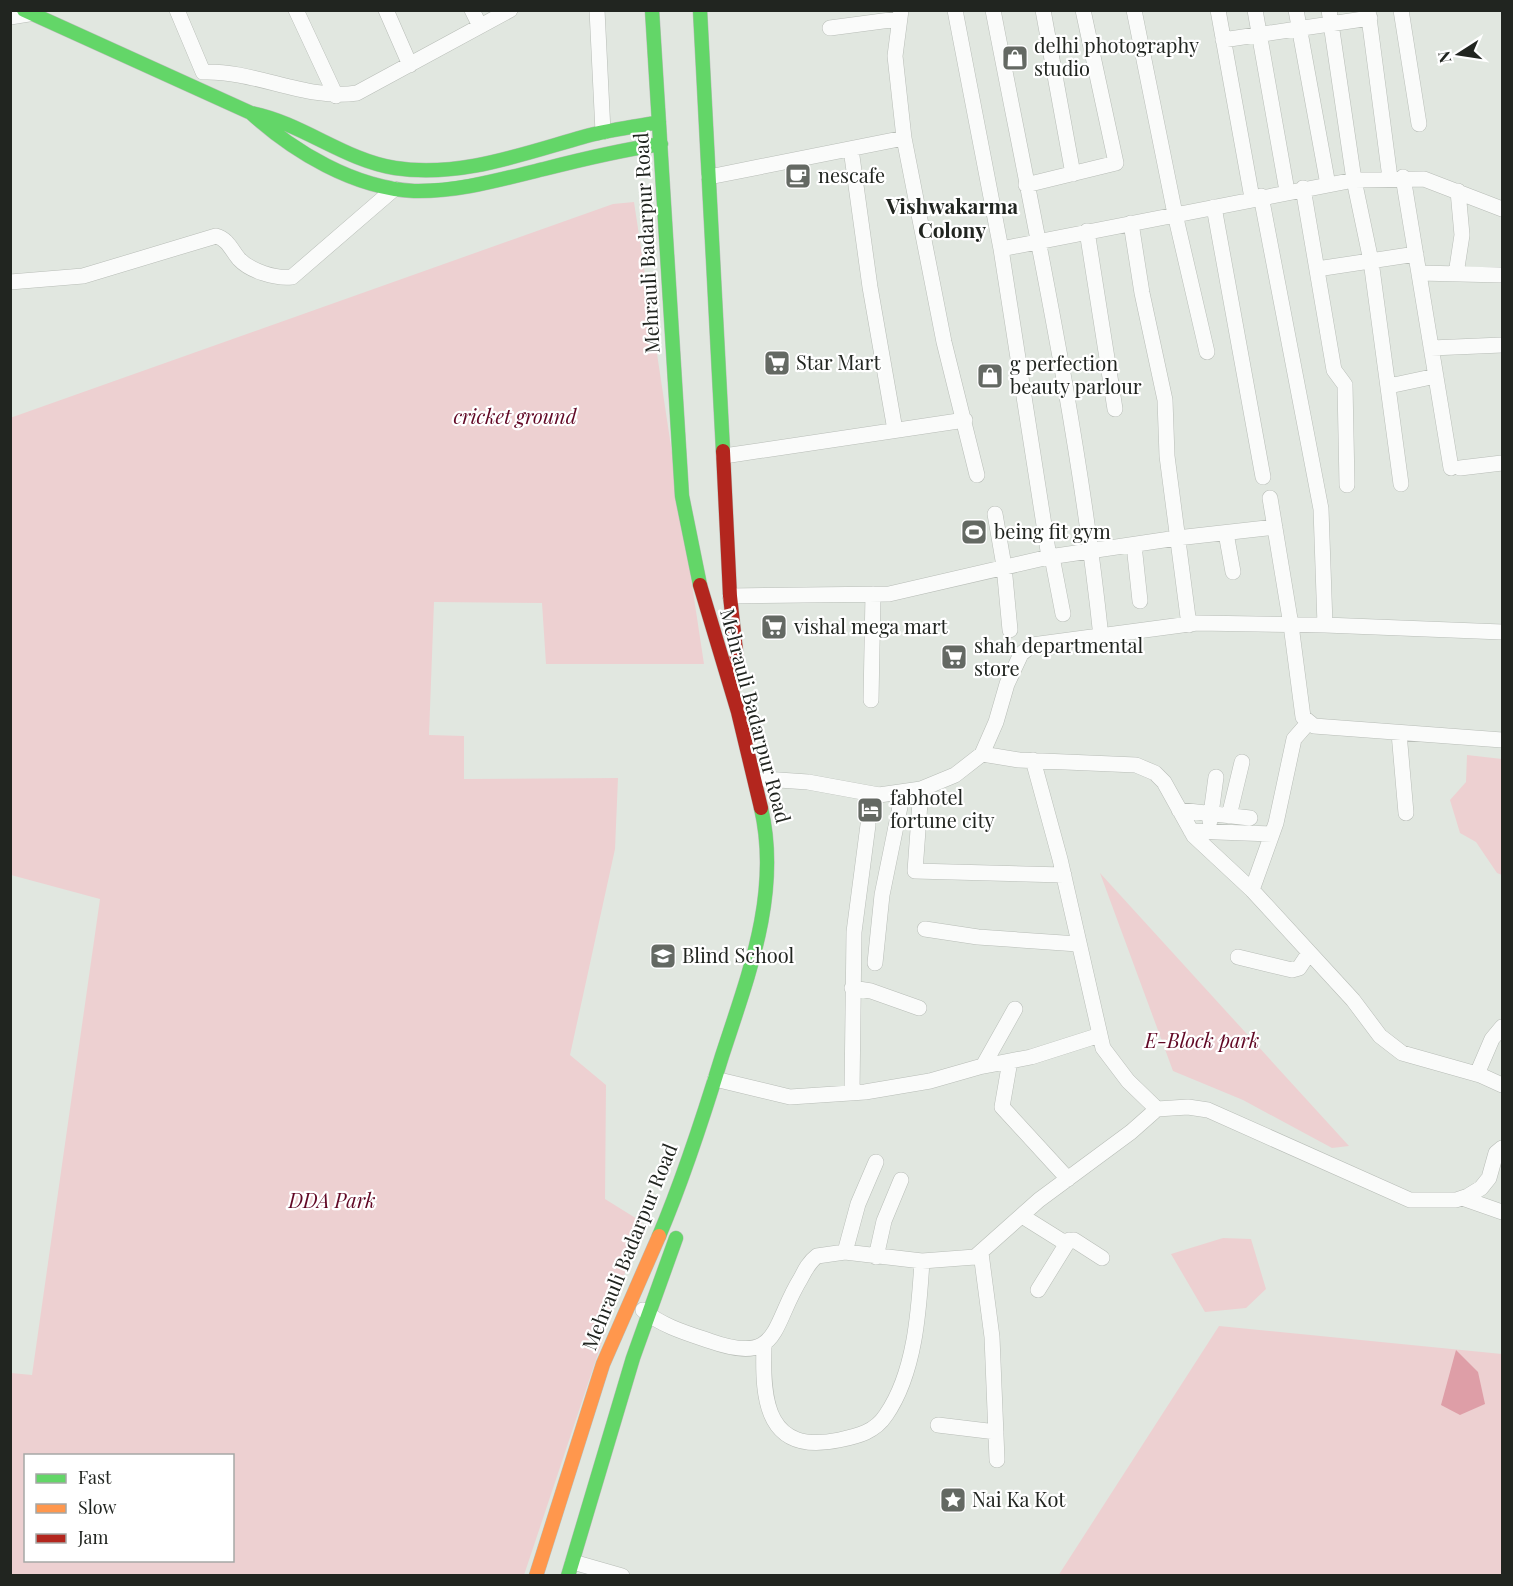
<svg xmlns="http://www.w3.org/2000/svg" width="1513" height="1586" viewBox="0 0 1513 1586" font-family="'Playfair Display',serif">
<rect width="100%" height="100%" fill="#e1e7e0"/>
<!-- green -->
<path fill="#edd0d1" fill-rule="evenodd" d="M 634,202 L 704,664 L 546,664 L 542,603 L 434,602 L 429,735 L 464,736 L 464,779 L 618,778 L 615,849 L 570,1055 L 606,1085 L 605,1199 L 642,1222 L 524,1575 L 11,1575 L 11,1373 L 32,1375 L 100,899 L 11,875 L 10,418 L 613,204 ZM 26,1456 L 232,1456 L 232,1560 L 26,1560 Z
M 1467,755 L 1502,759 L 1502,875 L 1497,873 L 1476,842 L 1460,833 L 1450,800 L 1466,782 Z
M 1100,873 L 1349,1146 L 1332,1148 L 1243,1100 L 1173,1071 Z
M 1223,1238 L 1251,1239 L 1266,1289 L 1246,1308 L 1205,1312 L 1171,1254 Z
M 1219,1326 L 1502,1354 L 1502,1575 L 1058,1576 Z"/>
<!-- water -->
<path fill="#de9ea7" d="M 1456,1350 L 1478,1372 L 1485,1404 L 1460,1415 L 1441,1405 Z"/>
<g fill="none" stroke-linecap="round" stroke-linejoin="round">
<defs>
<path id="street" d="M 177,10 L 203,72 C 255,70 307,101 357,93 L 510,10
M 296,10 L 336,96
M 386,10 L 410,65
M 472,10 L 480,26
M 597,10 L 603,132
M 901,10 L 895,56 L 904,138 L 944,342 L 977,475
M 955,10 L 1001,249 L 1049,557
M 993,10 C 1033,218 1079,426 1101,637
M 1043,10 L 1073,174
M 1134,10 L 1175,214 L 1207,352
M 1218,10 L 1252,198
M 1255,10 L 1287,191
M 1296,10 L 1328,185
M 1329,10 L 1354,180 L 1371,261 L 1401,484
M 1368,10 L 1390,178
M 1401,10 L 1419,124
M 10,17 L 35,13
M 830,28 L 898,19
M 1223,40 L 1370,18
M 851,149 L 870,287 L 895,430
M 709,177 L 904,138
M 1403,177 L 1451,468
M 1026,185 L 1116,163 L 1083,10
M 1303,188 L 1334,370 L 1345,385 L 1347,485
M 1261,196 L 1321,509 L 1325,625
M 1214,207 L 1263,477
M 1131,223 L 1142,293 L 1165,400 L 1167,456 L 1189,625
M 1087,231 L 1115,409
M 1001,249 L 1354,180 L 1424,179 L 1502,209
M 1317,269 L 1416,254
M 1419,273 L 1502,275
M 1456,274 L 1462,235 L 1458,191
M 10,282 L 83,276 L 216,236 C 228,239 232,251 239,259 C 250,271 276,279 292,277 L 394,189
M 1431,348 L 1502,345
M 1389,386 L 1436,376
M 724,456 L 965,420
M 1460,468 L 1502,463
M 1270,498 L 1291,625 L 1303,717 L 1314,726 L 1502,740
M 995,514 L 1004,566 L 1010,630
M 1226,533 L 1233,572
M 1134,545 L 1140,601
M 1052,557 L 1063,614
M 730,596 L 889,594 L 1049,557 L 1177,538 L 1275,527
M 871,700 L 873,594
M 1399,733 L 1406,813
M 982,754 L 1019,760 L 1136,765 L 1155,773 L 1164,782 L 1194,836 L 1252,890 L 1353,1000 L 1380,1036 L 1402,1053 L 1480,1075 L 1502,1085
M 1033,760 L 1060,859 L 1103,1048 L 1128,1081 L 1157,1109
M 764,779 L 808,782 L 879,795 L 921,789 L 955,775 L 982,754 L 996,722 L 1007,684 L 1021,654 L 1032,645 L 1197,623 L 1325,625 L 1502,632
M 921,789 L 915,871 L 1064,875
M 1179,810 L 1250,818
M 1229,816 L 1242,762
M 1210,821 L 1216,777
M 1191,831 L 1272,834
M 1252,890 L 1276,823 L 1294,739 L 1308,723
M 925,929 L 978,937 L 1078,944
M 1238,957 L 1292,970 L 1299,968 L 1309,953
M 875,963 L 882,895 L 903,792
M 852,988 L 871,991 L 919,1008
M 1010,1061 L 1002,1107 L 1068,1179
M 983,1066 L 1015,1009
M 1477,1074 L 1492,1039 L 1502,1027
M 715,1079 L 790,1097 L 865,1092 L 930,1081 L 979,1067 L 1031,1057 L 1100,1035
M 852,1092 L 854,932 L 868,825
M 1462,1198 L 1502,1212
M 1022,1216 L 1062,1241 L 1074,1240 L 1102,1258
M 845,1252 L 858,1204 L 876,1162
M 981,1253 L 992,1337 L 997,1460
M 876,1257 L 884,1221 L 901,1180
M 1038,1290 L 1069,1240
M 643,1310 C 662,1326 686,1333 710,1341 C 781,1366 771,1326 801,1278 C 805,1270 809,1262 817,1256 L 845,1252 L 922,1261 L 975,1257 L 1039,1200 L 1131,1132 L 1157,1109 L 1188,1107 L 1208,1110 L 1410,1200 L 1456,1200 L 1468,1196 L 1481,1188 L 1489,1178 L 1496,1153 L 1502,1148
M 764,1346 C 762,1402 767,1455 839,1440 C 858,1436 875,1432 886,1415 C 915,1373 919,1311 922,1261
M 938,1425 L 996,1432
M 573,1562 L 622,1576"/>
<path id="fast" d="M 24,10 L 251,113 C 302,123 344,160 395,168 C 459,178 522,154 583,137 C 608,130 634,127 659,122
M 652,10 L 682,496 L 700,585
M 700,10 L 723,451
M 251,113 C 294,152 354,188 414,191 C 458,192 502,179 544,169 C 583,159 622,150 661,144
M 659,1236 C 684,1177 703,1118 722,1056 C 748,976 781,893 761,808
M 568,1576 L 633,1358 L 676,1238"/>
<path id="slow" d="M 536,1576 L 603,1364 L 659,1236"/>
<path id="jam" d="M 723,451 L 730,596 L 738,669
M 700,585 L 738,712 L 761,808"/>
</defs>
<!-- street casing -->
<use href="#street" stroke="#b8bdb7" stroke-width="16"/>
<!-- fast casing -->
<use href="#fast" stroke="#b8bdb7" stroke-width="15"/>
<!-- slow casing -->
<use href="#slow" stroke="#b8bdb7" stroke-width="15"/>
<!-- jam casing -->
<use href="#jam" stroke="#b8bdb7" stroke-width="15"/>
<!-- street -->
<use href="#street" stroke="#fafbfa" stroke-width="15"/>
<!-- fast -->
<use href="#fast" stroke="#63d668" stroke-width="14"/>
<!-- slow -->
<use href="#slow" stroke="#ff974d" stroke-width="14"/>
<!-- jam -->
<use href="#jam" stroke="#b3261e" stroke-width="14"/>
</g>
<!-- icons -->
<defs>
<symbol id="shop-square" viewBox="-11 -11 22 22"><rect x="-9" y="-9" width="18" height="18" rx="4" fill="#646963" stroke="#fff"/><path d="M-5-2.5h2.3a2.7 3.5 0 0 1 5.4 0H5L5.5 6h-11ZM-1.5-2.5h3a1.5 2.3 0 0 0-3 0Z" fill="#fff"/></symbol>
<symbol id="cafe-square" viewBox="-11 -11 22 22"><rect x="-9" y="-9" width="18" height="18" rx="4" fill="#646963" stroke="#fff"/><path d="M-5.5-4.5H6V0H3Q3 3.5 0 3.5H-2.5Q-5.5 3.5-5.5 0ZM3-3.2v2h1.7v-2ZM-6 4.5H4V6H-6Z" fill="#fff"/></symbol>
<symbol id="supermarket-square" viewBox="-11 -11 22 22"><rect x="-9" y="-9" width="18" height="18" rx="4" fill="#646963" stroke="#fff"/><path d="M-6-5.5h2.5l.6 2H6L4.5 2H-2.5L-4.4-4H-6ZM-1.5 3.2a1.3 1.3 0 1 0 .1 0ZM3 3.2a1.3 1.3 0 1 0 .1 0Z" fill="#fff"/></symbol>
<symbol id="stadium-square" viewBox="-11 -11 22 22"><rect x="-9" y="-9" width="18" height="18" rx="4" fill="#646963" stroke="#fff"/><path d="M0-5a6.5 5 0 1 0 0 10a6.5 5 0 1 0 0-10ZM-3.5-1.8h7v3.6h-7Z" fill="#fff"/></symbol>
<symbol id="hotel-square" viewBox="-11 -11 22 22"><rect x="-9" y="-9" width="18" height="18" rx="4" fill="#646963" stroke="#fff"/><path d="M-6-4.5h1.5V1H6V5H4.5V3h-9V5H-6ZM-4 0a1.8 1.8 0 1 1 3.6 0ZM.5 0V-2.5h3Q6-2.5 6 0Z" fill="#fff"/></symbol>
<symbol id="school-square" viewBox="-11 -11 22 22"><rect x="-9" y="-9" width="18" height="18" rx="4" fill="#646963" stroke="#fff"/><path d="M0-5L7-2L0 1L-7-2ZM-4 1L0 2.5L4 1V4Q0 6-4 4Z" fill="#fff"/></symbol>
<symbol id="sight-square" viewBox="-11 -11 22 22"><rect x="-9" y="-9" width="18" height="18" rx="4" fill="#646963" stroke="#fff"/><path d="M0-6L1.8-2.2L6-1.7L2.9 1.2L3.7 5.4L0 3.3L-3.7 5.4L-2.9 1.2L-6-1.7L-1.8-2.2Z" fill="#fff"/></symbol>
</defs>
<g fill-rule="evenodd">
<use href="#shop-square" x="1000" y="43" width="30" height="30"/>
<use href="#cafe-square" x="783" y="161" width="30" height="30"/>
<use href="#supermarket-square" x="762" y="348" width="30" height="30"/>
<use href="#shop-square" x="975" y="361" width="30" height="30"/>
<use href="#stadium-square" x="959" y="517" width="30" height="30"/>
<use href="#supermarket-square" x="759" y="612" width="30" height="30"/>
<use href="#supermarket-square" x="939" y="642" width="30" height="30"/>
<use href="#hotel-square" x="855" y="795" width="30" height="30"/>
<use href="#school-square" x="648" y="941" width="30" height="30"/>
<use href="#sight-square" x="938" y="1485" width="30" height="30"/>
</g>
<g text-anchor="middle" stroke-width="4.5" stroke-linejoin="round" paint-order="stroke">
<!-- poi labels -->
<g font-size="20" fill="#212520" stroke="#fff" text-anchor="start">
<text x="1034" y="53">delhi photography<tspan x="1034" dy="23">studio</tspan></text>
<text x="818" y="183">nescafe</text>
<text x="796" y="370">Star Mart</text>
<text x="1010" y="371">g perfection<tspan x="1010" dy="23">beauty parlour</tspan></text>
<text x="994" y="539">being fit gym</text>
<text x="794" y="634">vishal mega mart</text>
<text x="974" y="653">shah departmental<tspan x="974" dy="23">store</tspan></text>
<text x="890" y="805">fabhotel<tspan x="890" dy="23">fortune city</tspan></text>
<text x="682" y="963">Blind School</text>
<text x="972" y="1507">Nai Ka Kot</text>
</g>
<!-- street labels -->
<g font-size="20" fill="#212520" stroke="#fff">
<text transform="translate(647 243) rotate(-93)" y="7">Mehrauli Badarpur Road</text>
<text transform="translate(755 716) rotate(75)" y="7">Mehrauli Badarpur Road</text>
<text transform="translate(630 1247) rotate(-68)" y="7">Mehrauli Badarpur Road</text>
</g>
<!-- park labels -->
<g font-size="20" font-style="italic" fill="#610825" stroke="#fff">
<text x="515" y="424">cricket ground</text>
<text x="1202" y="1048">E-Block park</text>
<text x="332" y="1208">DDA Park</text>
</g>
<!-- neighbourhood labels -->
<g font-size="21" font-weight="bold" fill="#212520" stroke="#fff">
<text x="952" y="214">Vishwakarma<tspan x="952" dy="24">Colony</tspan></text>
</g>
</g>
<!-- border -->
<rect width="1513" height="1586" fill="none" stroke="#212520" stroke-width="24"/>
<!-- legend -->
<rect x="24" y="1454" width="210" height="108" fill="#ffffff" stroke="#a6a8a6" stroke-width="1.5"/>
<rect x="36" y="1474" width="30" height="9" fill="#63d668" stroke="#a6a8a6" stroke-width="1.5"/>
<text x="78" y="1484" font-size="18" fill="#212520">Fast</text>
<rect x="36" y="1504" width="30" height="9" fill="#ff974d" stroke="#a6a8a6" stroke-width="1.5"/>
<text x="78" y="1514" font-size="18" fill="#212520">Slow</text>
<rect x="36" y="1534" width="30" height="9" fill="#b3261e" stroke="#a6a8a6" stroke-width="1.5"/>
<text x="78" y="1544" font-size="18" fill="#212520">Jam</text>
<!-- north arrow -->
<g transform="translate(1459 54) rotate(258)" stroke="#ffffff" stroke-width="4.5" paint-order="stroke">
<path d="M0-4.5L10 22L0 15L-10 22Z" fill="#212520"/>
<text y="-9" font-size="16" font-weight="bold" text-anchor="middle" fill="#212520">N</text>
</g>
</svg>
